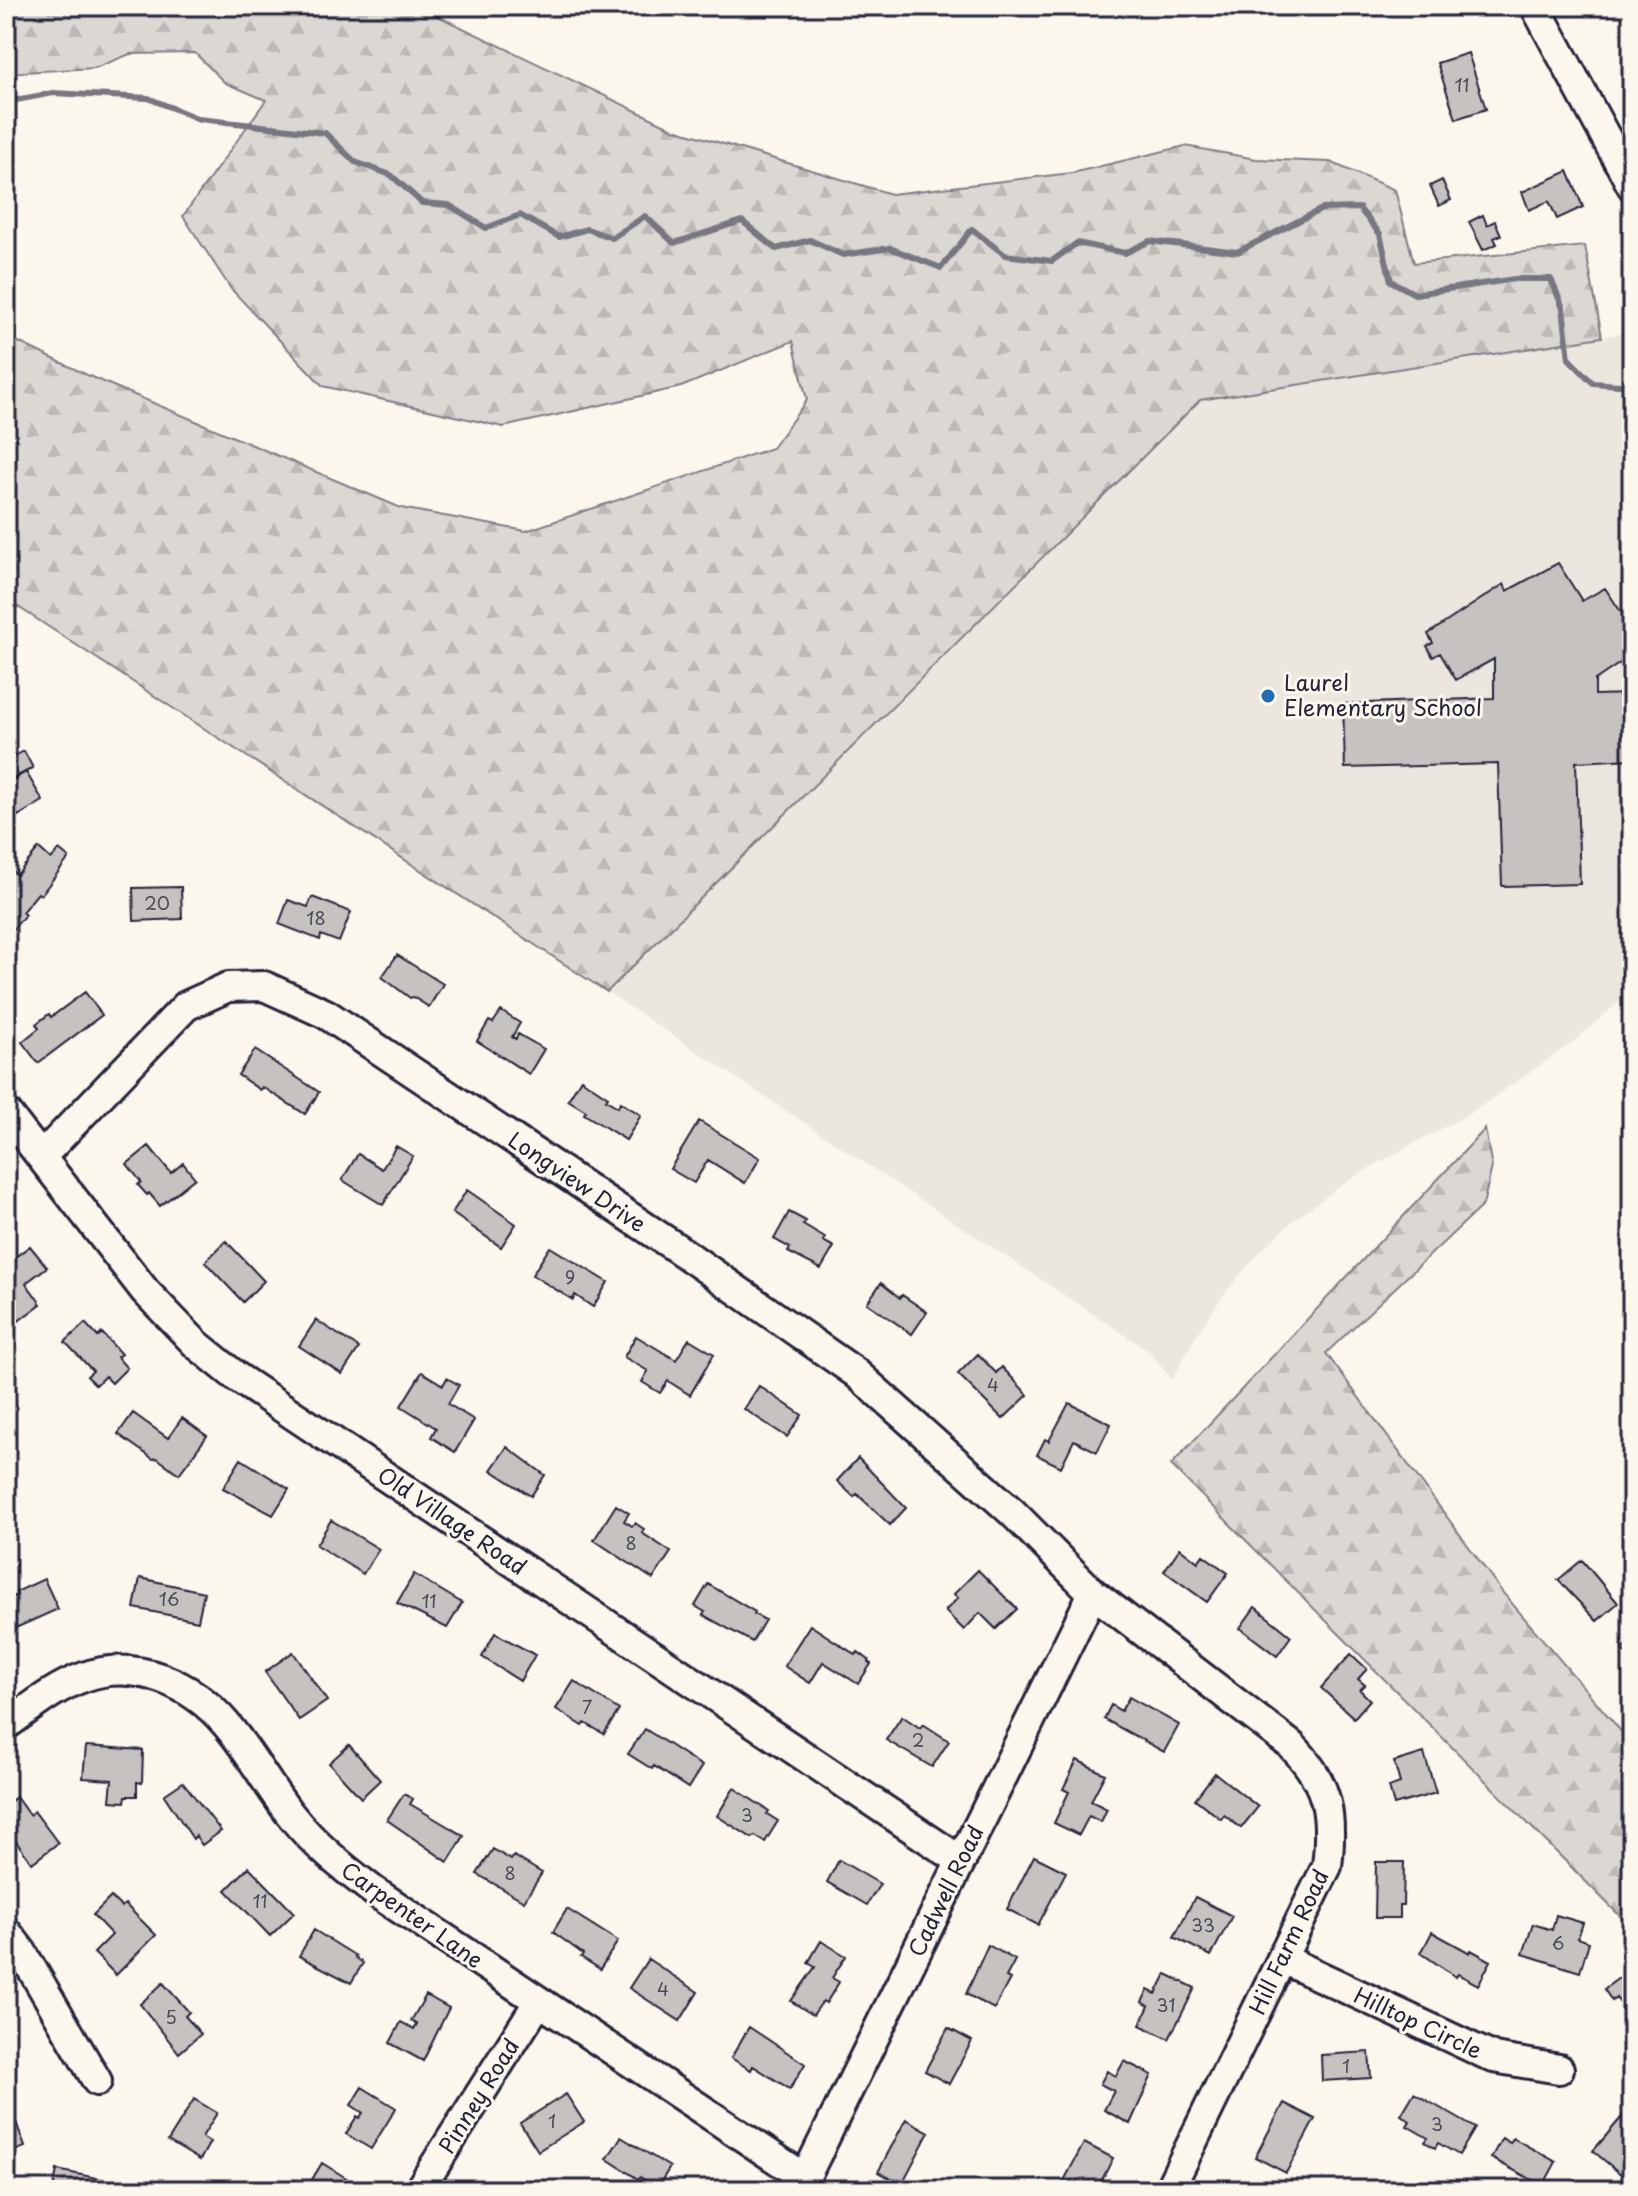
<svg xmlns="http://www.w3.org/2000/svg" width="1638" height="2196" viewBox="0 0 1638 2196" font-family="'Playpen Sans',sans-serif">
<defs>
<pattern id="forest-firs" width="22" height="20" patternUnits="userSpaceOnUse" patternTransform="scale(2)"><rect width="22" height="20" fill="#dbd8d3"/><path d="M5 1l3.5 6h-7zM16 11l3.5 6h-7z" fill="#bcb9b6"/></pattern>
</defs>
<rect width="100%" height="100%" fill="#fbf7ec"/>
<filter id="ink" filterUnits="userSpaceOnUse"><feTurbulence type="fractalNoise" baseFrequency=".0125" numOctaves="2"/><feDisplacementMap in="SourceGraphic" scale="16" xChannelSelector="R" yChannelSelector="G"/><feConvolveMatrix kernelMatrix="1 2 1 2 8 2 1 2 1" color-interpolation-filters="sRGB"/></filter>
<g filter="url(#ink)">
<!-- built -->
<path fill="#ebe7df" d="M 1632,332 L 1632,991 L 1572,1043 L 1474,1111 L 1369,1168 L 1333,1191 L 1293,1221 L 1257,1255 L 1225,1293 L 1197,1334 L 1172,1380 L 1149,1351 L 607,992 L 1200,400 Z"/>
<!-- forest -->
<path fill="url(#forest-firs)" stroke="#7e7d87" stroke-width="2" d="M 6,6 L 308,6 L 331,11 L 335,6 L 417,6 L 674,129 L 891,194 L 1072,173 L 1185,146 L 1256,159 L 1330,162 L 1395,190 L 1414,263 L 1585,246 L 1602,337 L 1200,400 L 607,992 L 6,599 L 6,336 L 87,375 L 401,508 L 526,531 L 772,448 L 807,400 L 793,341 L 681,387 L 503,427 L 323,386 L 231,289 L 183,216 L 266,100 L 225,83 L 195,53 L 130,54 L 95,68 L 6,73 Z
M 1485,1129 L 1492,1167 L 1483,1205 L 1326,1353 L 1503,1593 L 1632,1744 L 1632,1928 L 1171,1465 Z"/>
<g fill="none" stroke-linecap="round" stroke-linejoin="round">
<!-- stream -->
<path stroke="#787681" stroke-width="6" d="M 6,102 L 53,93 L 148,98 L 199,119 L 325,133 L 355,162 L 391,175 L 422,203 L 449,205 L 486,228 L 520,215 L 559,237 L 587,229 L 612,238 L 645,216 L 674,243 L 742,221 L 776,249 L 810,240 L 843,255 L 890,248 L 941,268 L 972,229 L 1005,255 L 1052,261 L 1077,243 L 1125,253 L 1150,241 L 1237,252 L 1322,209 L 1359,208 L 1380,234 L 1391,281 L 1415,294 L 1515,279 L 1551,279 L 1563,308 L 1569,359 L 1593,383 L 1632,386"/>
</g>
<!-- building -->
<path fill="#c6c2c0" stroke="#22223b" stroke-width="2" d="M 1468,53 L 1486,109 L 1456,119 L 1437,63 Z
M 1568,171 L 1583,207 L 1557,219 L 1549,201 L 1529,210 L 1522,192 Z
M 1442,180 L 1451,200 L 1439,206 L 1430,186 Z
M 1483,215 L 1487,225 L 1495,221 L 1501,235 L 1494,238 L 1497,244 L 1483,250 L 1469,222 Z
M 1558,563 L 1582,601 L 1605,588 L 1621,612 L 1626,609 L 1626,601 L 1632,594 L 1632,617 L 1629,616 L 1625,621 L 1632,632 L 1632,655 L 1595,680 L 1595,695 L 1632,694 L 1632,759 L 1576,762 L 1580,884 L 1502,886 L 1498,764 L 1345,768 L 1343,704 L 1494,698 L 1494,659 L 1456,680 L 1440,653 L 1433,657 L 1427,646 L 1433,643 L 1428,634 L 1504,584 L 1507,591 Z
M 24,751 L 33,768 L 6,782 L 6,761 Z
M 26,772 L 43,801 L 18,816 L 6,797 L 6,784 Z
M 39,848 L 51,859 L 59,850 L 69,858 L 41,895 L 38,893 L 22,912 L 25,915 L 8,935 L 6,874 L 10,869 L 17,875 Z
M 181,887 L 182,919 L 134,921 L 133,888 Z
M 312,897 L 351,912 L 339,942 L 321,935 L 320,940 L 279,924 L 288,900 L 308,907 Z
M 397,955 L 443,984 L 429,1007 L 413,997 L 410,998 L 382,977 Z
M 85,992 L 102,1015 L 38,1063 L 22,1042 L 39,1028 L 36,1024 L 49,1014 L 51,1017 Z
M 501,1011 L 520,1023 L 512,1037 L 516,1039 L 518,1034 L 544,1049 L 529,1074 L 477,1041 L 489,1021 L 493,1023 Z
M 255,1050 L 319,1092 L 305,1114 L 262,1087 L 260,1090 L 238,1075 Z
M 581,1079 L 608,1097 L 606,1100 L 618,1107 L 620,1102 L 641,1115 L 626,1140 L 584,1114 L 586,1111 L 568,1100 Z
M 699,1121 L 760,1158 L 745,1183 L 708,1160 L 694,1183 L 670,1169 Z
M 149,1146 L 171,1173 L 183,1163 L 195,1178 L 160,1206 L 149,1193 L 147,1195 L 138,1185 L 141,1182 L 127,1164 Z
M 396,1146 L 413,1156 L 383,1205 L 342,1180 L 358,1154 L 382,1169 Z
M 467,1190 L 516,1224 L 501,1247 L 452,1213 Z
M 789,1212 L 806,1221 L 803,1225 L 825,1238 L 823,1241 L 834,1247 L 821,1269 L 788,1252 L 790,1248 L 774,1239 Z
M 226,1241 L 264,1281 L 243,1302 L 205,1262 Z
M 30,1246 L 47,1267 L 26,1283 L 41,1304 L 17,1322 L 6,1307 L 6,1273 L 10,1270 L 6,1264 Z
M 550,1247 L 608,1282 L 593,1307 L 575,1295 L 573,1300 L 532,1275 Z
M 881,1283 L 900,1298 L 902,1295 L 927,1312 L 912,1334 L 867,1303 Z
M 316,1320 L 359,1348 L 342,1374 L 299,1346 Z
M 85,1323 L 98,1337 L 102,1333 L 121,1354 L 117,1357 L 127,1368 L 112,1383 L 105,1376 L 96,1385 L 87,1376 L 93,1371 L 65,1342 Z
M 636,1336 L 676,1360 L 689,1339 L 714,1354 L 690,1395 L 668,1381 L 660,1393 L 642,1382 L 648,1371 L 624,1357 Z
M 978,1354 L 996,1373 L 1002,1367 L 1028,1395 L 1003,1419 L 958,1374 Z
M 422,1372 L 443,1385 L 447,1378 L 459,1385 L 448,1404 L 474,1420 L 455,1452 L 431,1437 L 436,1428 L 401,1406 Z
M 759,1386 L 802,1415 L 787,1437 L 744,1409 Z
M 1069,1403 L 1111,1424 L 1097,1452 L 1074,1440 L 1061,1467 L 1037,1455 L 1045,1439 L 1049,1441 Z
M 133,1413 L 168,1438 L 182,1418 L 207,1436 L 179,1474 L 157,1458 L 153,1459 L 118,1434 Z
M 507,1447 L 545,1475 L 531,1496 L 491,1470 Z
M 858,1458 L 906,1508 L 890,1525 L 857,1494 L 854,1497 L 837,1481 Z
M 241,1459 L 289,1489 L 273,1515 L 223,1488 Z
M 616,1505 L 629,1513 L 624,1521 L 632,1526 L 635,1523 L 644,1529 L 642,1533 L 671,1552 L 653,1579 L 594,1540 Z
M 331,1520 L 379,1549 L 363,1574 L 316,1545 Z
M 1180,1548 L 1198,1562 L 1203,1555 L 1228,1573 L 1207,1602 L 1164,1571 Z
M 1582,1560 L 1618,1603 L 1597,1621 L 1558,1580 Z
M 978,1570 L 1017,1609 L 996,1629 L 980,1613 L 964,1630 L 945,1611 L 958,1598 L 954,1594 Z
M 414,1574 L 462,1603 L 447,1628 L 397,1603 Z
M 140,1578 L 204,1592 L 198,1621 L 134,1608 Z
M 44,1579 L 58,1609 L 9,1631 L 6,1625 L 6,1600 L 17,1595 L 16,1592 Z
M 708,1584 L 755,1612 L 754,1614 L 765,1620 L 752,1642 L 703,1615 L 705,1612 L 695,1606 Z
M 1255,1607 L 1291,1636 L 1277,1656 L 1240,1628 Z
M 810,1625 L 856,1655 L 858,1652 L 869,1660 L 868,1662 L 871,1664 L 858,1684 L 823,1662 L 810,1683 L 784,1666 Z
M 495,1633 L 535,1655 L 520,1681 L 482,1657 Z
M 1632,1641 L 1632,1662 L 1622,1649 Z
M 293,1652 L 327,1701 L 299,1720 L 265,1672 Z
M 1351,1654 L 1367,1669 L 1358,1679 L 1365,1685 L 1360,1690 L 1370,1700 L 1354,1718 L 1321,1688 Z
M 574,1681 L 619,1710 L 604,1734 L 585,1723 L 583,1726 L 556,1709 Z
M 1129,1697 L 1179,1725 L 1164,1752 L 1104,1719 L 1111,1705 L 1121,1711 Z
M 902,1716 L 920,1728 L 923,1724 L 949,1741 L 932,1767 L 886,1740 Z
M 645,1729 L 702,1766 L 688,1788 L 654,1766 L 652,1769 L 628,1754 Z
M 349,1745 L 380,1780 L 361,1798 L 329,1763 Z
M 86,1746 L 143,1750 L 142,1783 L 137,1782 L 137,1796 L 126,1796 L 125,1802 L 110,1801 L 112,1780 L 83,1778 Z
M 1424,1753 L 1436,1793 L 1394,1805 L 1389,1787 L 1400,1783 L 1394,1762 Z
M 1077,1760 L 1105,1774 L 1091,1801 L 1107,1809 L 1101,1822 L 1089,1816 L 1079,1835 L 1054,1823 L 1069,1792 L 1063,1789 Z
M 1215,1773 L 1258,1807 L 1241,1828 L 1224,1815 L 1221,1819 L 1195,1799 Z
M 183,1782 L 221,1831 L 202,1845 L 196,1836 L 193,1839 L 164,1795 Z
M 734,1788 L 769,1811 L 767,1814 L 778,1821 L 765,1842 L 755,1836 L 752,1838 L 717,1816 Z
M 404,1794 L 413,1799 L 410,1804 L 464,1836 L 448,1862 L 387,1820 Z
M 16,1797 L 29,1815 L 34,1811 L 58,1843 L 32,1863 L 9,1832 L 6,1832 L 6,1805 Z
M 493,1849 L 511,1860 L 514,1856 L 542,1873 L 524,1901 L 477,1874 Z
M 1034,1856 L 1066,1872 L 1038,1925 L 1007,1909 Z
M 839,1860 L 880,1884 L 867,1905 L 827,1882 Z
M 1376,1862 L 1404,1862 L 1403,1905 L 1400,1905 L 1400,1918 L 1375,1918 Z
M 249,1867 L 294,1913 L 270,1936 L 226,1890 Z
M 111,1897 L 121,1907 L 125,1904 L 156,1935 L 116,1975 L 94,1953 L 112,1935 L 93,1915 Z
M 1195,1897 L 1232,1916 L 1211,1956 L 1174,1937 Z
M 567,1909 L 618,1941 L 600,1969 L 581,1957 L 583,1954 L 553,1932 Z
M 1556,1915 L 1583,1923 L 1578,1938 L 1589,1942 L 1580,1972 L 1523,1954 L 1533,1924 L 1552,1930 Z
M 314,1930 L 356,1956 L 355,1958 L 363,1963 L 351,1983 L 299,1956 Z
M 1432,1932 L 1470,1953 L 1471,1950 L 1491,1961 L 1478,1985 L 1458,1974 L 1456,1977 L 1421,1953 Z
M 821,1941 L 846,1956 L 832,1978 L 839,1982 L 826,2003 L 823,2001 L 813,2015 L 791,2001 L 815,1967 L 808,1963 Z
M 988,1945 L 1015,1960 L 1006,1977 L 1010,1979 L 994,2009 L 966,1994 Z
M 648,1959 L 698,1992 L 680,2021 L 629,1988 Z
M 1627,1972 L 1632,1978 L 1632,2026 L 1621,2010 L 1624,2008 L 1616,1998 L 1612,2001 L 1604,1989 Z
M 1166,1974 L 1195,1988 L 1169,2039 L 1140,2025 L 1149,2006 L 1142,2002 L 1148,1990 L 1156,1994 Z
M 163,1983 L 189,2012 L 185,2016 L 201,2034 L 179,2053 L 140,2004 Z
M 426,1995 L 449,2008 L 423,2061 L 390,2043 L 401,2022 L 414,2029 L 417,2024 L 411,2021 Z
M 749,2027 L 805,2064 L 790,2089 L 753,2066 L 751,2070 L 731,2058 Z
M 948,2028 L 972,2041 L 949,2084 L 925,2071 Z
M 1369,2052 L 1371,2078 L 1322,2081 L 1321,2055 Z
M 1124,2061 L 1152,2075 L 1130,2124 L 1104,2110 L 1114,2091 L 1100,2084 L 1107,2071 L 1116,2076 Z
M 362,2087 L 396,2108 L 371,2149 L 346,2134 L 357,2116 L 359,2118 L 363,2113 L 351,2105 Z
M 1414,2093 L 1475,2128 L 1459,2155 L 1438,2143 L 1435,2148 L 1425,2142 L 1428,2138 L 1407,2126 L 1410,2121 L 1401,2115 Z
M 6,2094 L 25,2147 L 6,2154 Z
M 566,2094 L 584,2122 L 538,2151 L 520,2123 Z
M 194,2099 L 217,2113 L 202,2137 L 210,2142 L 200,2160 L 168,2141 Z
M 1284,2103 L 1315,2119 L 1286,2173 L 1255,2157 Z
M 1627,2111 L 1632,2115 L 1632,2163 L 1622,2175 L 1593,2151 Z
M 906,2119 L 929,2132 L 902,2184 L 878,2172 Z
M 621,2137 L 670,2167 L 657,2188 L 640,2177 L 638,2179 L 607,2159 Z
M 1502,2138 L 1510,2143 L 1513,2138 L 1556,2162 L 1543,2186 L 1491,2158 Z
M 1084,2143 L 1113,2158 L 1097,2190 L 1059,2190 Z
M 322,2163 L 351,2181 L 345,2190 L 299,2190 L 302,2185 L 307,2188 Z
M 57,2170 L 121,2183 L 119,2190 L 53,2190 Z"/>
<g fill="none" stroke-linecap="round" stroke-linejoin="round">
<defs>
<path id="minor" d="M 1535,6 L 1632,186
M 6,1112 L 145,1291 L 196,1344 L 238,1378 L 961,1861
M 41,1157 L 186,1006 L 228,987 L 264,986 L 326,1014 L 684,1253 L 856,1373 L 1012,1512 L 1093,1593 L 1291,1745 C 1329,1783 1333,1815 1327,1866 L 1169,2190
M 6,1725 C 30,1708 55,1687 84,1677 C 136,1658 192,1684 226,1724 C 250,1752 267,1785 290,1814 C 314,1845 345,1869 375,1892 L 805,2178
M 6,1931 L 22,1952 L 97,2081
M 1283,1959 L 1494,2058 L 1559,2069
M 419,2190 L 539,2001
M 799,2190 L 1093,1593"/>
</defs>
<!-- minor casing -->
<use href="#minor" stroke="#22223b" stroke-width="34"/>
<!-- minor -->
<use href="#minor" stroke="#fbf7ec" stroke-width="28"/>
</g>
</g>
<!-- markers -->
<circle fill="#1f6fb2" stroke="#fbf7ec" stroke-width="3" cx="1268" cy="696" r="8"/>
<g text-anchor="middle" stroke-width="6" stroke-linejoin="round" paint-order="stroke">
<!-- number labels -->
<g font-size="18" fill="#4b4a5c">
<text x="1462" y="92">11</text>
<text x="157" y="910">20</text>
<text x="316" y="925">18</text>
<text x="570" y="1284">9</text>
<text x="993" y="1392">4</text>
<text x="631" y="1550">8</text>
<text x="169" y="1606">16</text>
<text x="429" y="1608">11</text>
<text x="587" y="1714">7</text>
<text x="918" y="1747">2</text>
<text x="747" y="1822">3</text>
<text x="510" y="1880">8</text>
<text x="260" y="1908">11</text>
<text x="1203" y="1932">33</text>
<text x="1558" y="1950">6</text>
<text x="663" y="1996">4</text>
<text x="1166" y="2012">31</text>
<text x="171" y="2024">5</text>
<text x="1346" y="2073">1</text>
<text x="552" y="2128">1</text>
<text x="1437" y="2131">3</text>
</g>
<!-- poi labels -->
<g font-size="22" fill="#22223b" stroke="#fbf7ec" text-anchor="start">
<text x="1284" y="691">Laurel<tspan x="1284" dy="25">Elementary School</tspan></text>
</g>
<!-- street labels -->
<g font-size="22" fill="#22223b" stroke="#fbf7ec">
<text transform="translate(577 1182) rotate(34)" y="8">Longview Drive</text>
<text transform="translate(452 1521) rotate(34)" y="8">Old Village Road</text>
<text transform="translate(946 1891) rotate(-64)" y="8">Cadwell Road</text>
<text transform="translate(412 1915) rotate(35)" y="8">Carpenter Lane</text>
<text transform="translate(1289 1942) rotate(-65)" y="8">Hill Farm Road</text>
<text transform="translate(1418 2023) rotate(25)" y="8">Hilltop Circle</text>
<text transform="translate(479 2096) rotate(-58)" y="8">Pinney Road</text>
</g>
</g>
<!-- margin -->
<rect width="1638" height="2196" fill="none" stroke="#fbf7ec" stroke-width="32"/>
<rect x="16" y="16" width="1606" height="2164" fill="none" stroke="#22223b" stroke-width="3" filter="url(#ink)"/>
</svg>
